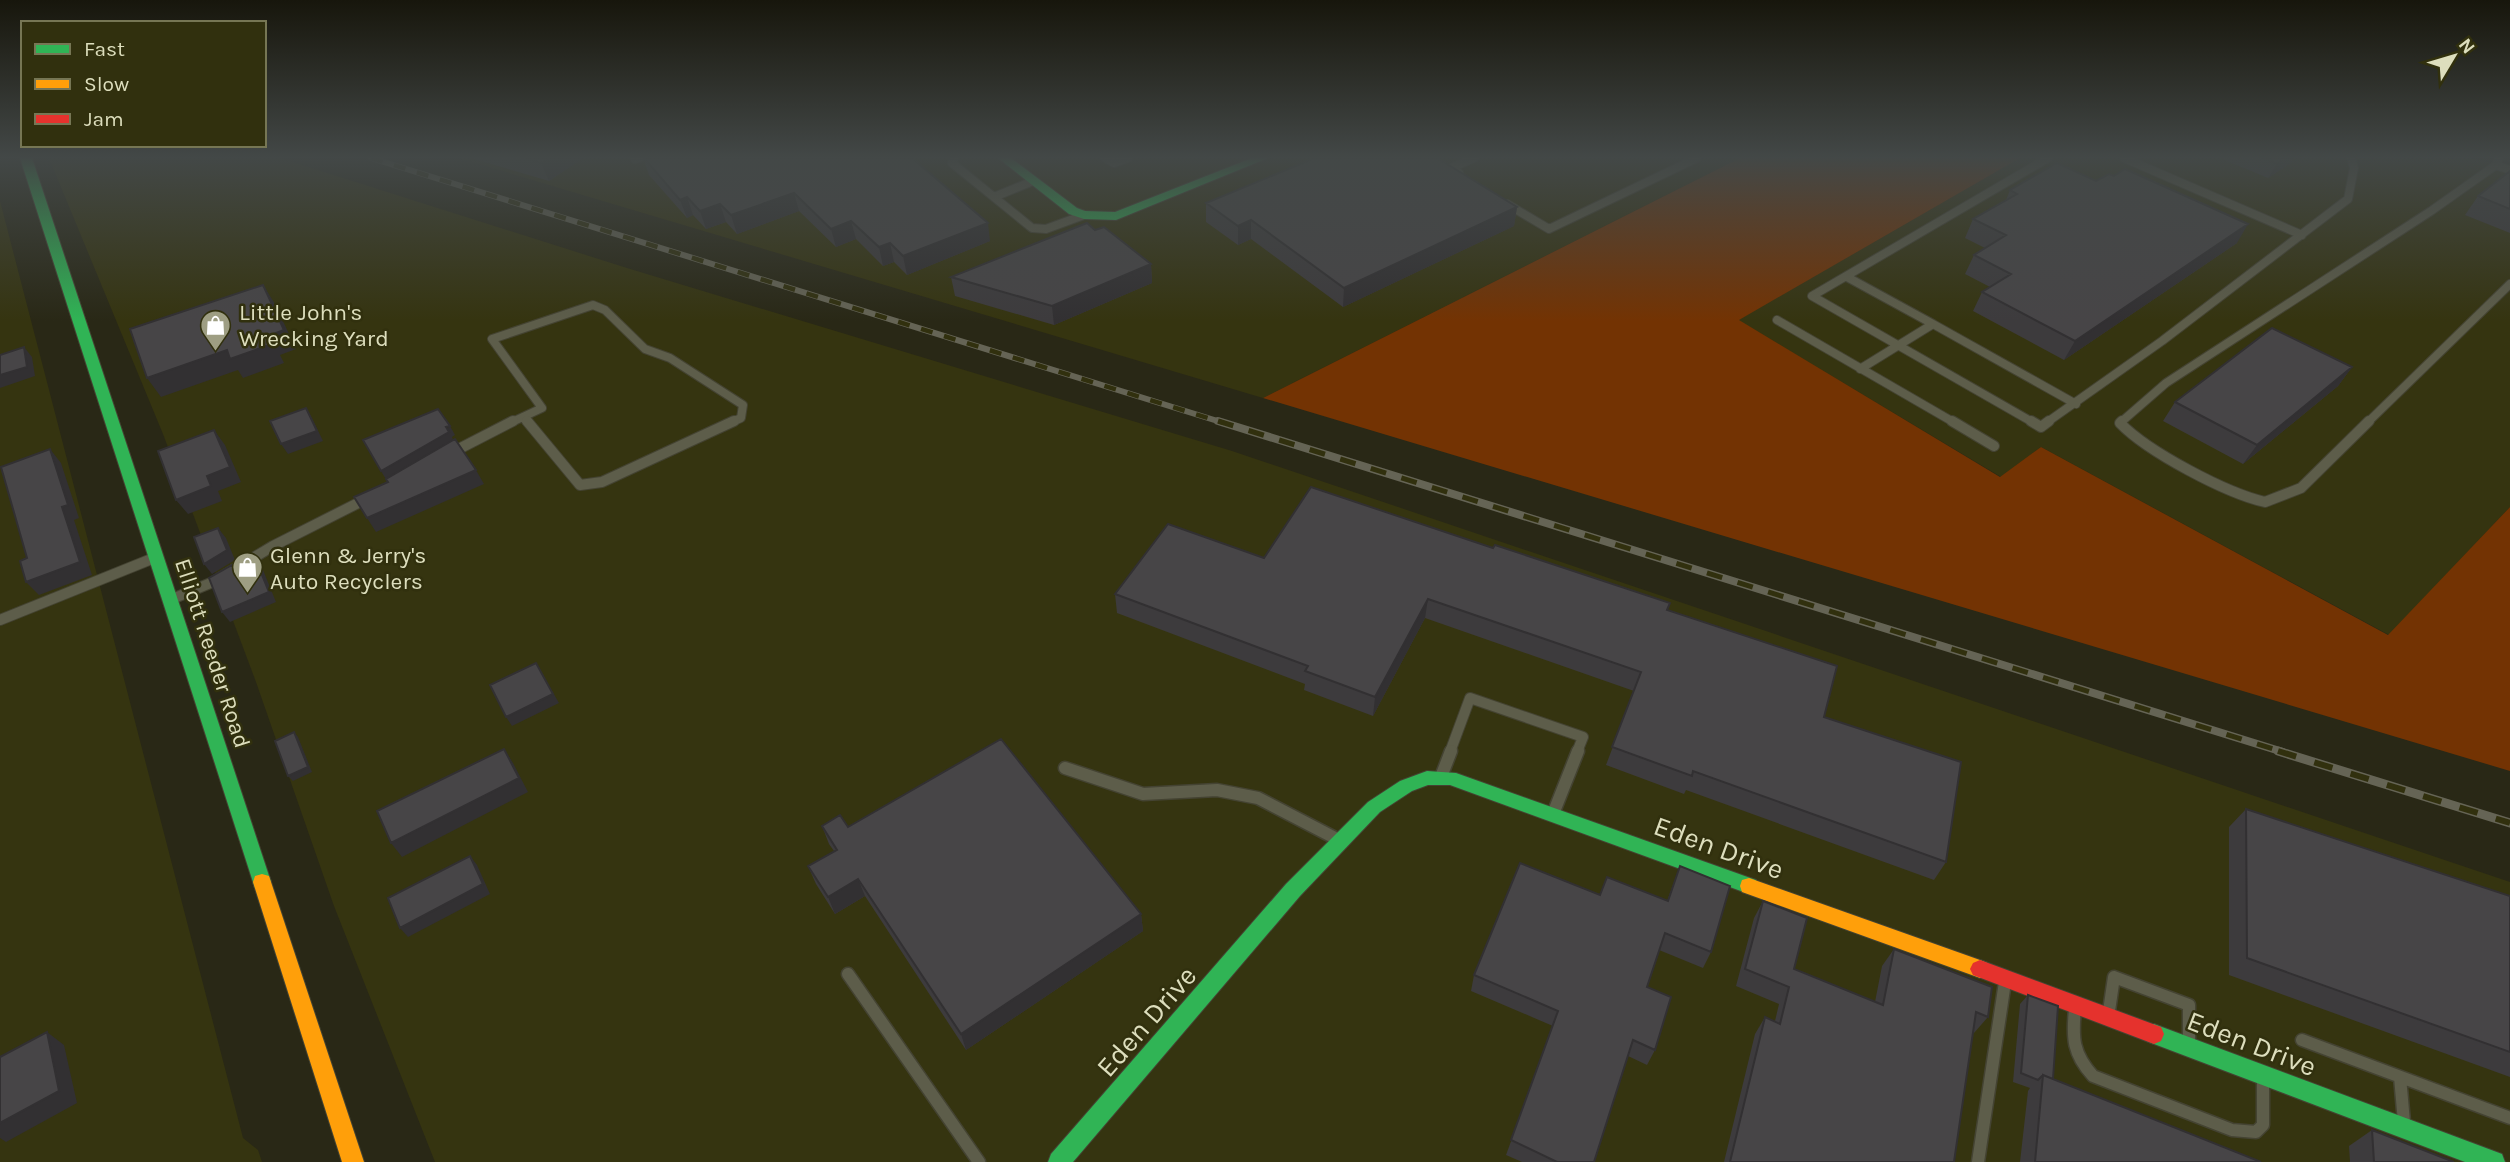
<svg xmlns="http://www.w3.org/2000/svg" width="2510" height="1162" viewBox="0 0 2510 1162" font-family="Karla,sans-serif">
<rect width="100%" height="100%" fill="#292816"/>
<!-- built -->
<path fill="#353410" d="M 49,158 L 280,158 L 627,268 L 1232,451 L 2510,882 L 2510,1162 L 435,1162 L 334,906 L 256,682 L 163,434 Z
M 459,158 L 1740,158 L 1263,398 Z
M 2020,158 L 2470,158 L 2510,167 L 2510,507 L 2389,635 L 2041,447 L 2001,477 L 1738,320 Z
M 0,201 L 243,1138 L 258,1150 L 262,1162 L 0,1162 Z"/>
<!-- green -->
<path fill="#733303" d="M 1740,158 L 2020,158 L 1739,320 L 2000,477 L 2041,447 L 2388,635 L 2510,507 L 2510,771 L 1263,398 Z"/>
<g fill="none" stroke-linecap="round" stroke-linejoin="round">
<defs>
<path id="lane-far2" d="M 954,158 L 952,163 L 1032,228 L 1046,229 L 1084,215
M 1105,158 L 1114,163 L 1128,158
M 2124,158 L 2302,235
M 635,159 L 639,158
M 2496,165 L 2510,170
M 1459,173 L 1451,168 L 1474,158
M 994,197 L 1033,181
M 1507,204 L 1549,229 L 1697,158
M 1847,277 L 1933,324 L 1860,369
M 1777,320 L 1955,423
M 1933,324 L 2076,404
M 523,417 L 528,423
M 510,423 L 542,408 L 492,339 L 593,305 L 605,310 L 645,349 L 670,358 L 743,405 L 741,418 L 730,423
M 2034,423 L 1812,296 L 2048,158
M 2046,423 L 2162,341 L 2348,199 L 2354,168 L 2351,158
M 2120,423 L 2166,383 L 2431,211 L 2496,165 L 2499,158
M 2367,423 L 2510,284"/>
<path id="lane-far1" d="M 527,421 L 580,485 L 602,482 L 734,421
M 1952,421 L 1994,446
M 2031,421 L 2041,427 L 2049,421
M 2122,421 L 2120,423 C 2148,452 2226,493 2265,502 L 2301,488 L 2369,421
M 451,453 L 513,421
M 172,599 L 213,582 L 273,546 L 370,497
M 0,620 L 154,558
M 1450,752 L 1470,698 L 1583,737 L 1577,752"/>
<path id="lane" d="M 1065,768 L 1143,794 L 1217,790 L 1258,798 L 1337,839
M 1441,777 L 1451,751
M 1553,814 L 1578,751
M 848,974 L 979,1162
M 2075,1009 C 2072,1038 2073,1054 2093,1076 L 2232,1130 L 2256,1132 L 2263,1125 L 2263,1080
M 2109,1011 L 2114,977 L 2189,1005 L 2189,1043
M 2302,1040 L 2510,1118
M 2400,1077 L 2404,1122
M 1978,1162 L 2005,982"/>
<path id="fast" d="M 20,158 L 32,158 L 271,882 L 269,888 L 262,890 L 255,888 L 253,882 Z
M 998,158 L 1011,158 L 1077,208 L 1085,211 L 1115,212 L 1252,158 L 1268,158 L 1116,220 L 1084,219 L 1069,214 Z
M 1427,771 L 1456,773 L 1756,880 L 1758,886 L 1756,892 L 1749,894 L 1450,785 L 1428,785 L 1412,791 L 1380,812 L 1300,896 L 1073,1162 L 1048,1162 L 1051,1154 L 1286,884 L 1368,802 L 1400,781 Z
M 2154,1024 L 2494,1151 L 2502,1154 L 2505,1162 L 2465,1162 L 2154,1044 L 2147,1041 L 2144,1034 L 2147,1027 Z"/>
<path id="slow" d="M 262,874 L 269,876 L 271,882 L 364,1162 L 342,1162 L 253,882 L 255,876 Z
M 1749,878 L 1980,960 L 1987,963 L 1990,969 L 1987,975 L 1980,978 L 1742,892 L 1740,886 L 1742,880 Z"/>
<path id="jam" d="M 1980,960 L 2161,1027 L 2164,1034 L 2161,1041 L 2154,1044 L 1973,975 L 1970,969 L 1973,963 Z"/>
</defs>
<!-- lane-far2 casing -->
<use href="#lane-far2" stroke="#444332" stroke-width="10"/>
<!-- lane-far1 casing -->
<use href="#lane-far1" stroke="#444332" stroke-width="12"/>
<!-- lane casing -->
<use href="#lane" stroke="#444332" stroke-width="15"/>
<!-- fast casing -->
<use href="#fast" stroke="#444332" stroke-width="2"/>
<!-- slow casing -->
<use href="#slow" stroke="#444332" stroke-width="2"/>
<!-- jam casing -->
<use href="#jam" stroke="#444332" stroke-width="2"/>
<!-- lane-far2 -->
<use href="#lane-far2" stroke="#5d5d4a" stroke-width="8"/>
<!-- lane-far1 -->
<use href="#lane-far1" stroke="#5d5d4a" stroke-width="10"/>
<!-- lane -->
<use href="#lane" stroke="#5d5d4a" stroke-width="12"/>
<!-- fast -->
<use href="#fast" fill="#30b455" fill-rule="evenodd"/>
<!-- slow -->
<use href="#slow" fill="#ff9f0a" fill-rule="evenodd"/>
<!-- jam -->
<use href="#jam" fill="#e5322d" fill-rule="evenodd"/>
<defs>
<path id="rail-far2" d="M 371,158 L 1224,423"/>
<path id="rail-far1" d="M 1218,421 L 2283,752"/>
<path id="rail" d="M 2278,751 L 2510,823"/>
</defs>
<!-- rail-far2 casing -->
<use href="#rail-far2" stroke="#656455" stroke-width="6"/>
<!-- rail-far1 casing -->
<use href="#rail-far1" stroke="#656455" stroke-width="8"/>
<!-- rail casing -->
<use href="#rail" stroke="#656455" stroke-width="9"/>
<!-- rail-far2 -->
<use href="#rail-far2" stroke="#31300e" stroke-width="4.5" stroke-dasharray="12" stroke-linecap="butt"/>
<!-- rail-far1 -->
<use href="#rail-far1" stroke="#31300e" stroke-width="5" stroke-dasharray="16" stroke-linecap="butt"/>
<!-- rail -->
<use href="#rail" stroke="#31300e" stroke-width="6" stroke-dasharray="19" stroke-linecap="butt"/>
</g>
<!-- wall -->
<path fill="#3d3b3d" d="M 471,158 L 583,158 L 549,181 Z
M 643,158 L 912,158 L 990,241 L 907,275 L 894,262 L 883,266 L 856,239 L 836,247 L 799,211 L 737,234 L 726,222 L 706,229 L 693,215 L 687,218 L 649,175 Z
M 2220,158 L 2294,158 L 2292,162 L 2268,178 Z
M 2510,171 L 2510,233 L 2465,215 L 2478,196 Z
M 2096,181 L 2237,243 L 2064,360 L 1973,311 L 1982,292 L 1990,287 L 1965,274 L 1974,255 L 1985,248 L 1965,238 L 1973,219 L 2006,200 L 2010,190 Z
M 1206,203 L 1517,207 L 1514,226 L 1343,307 L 1251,239 L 1238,245 L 1206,222 Z
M 1151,264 L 1152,283 L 1054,325 L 955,296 L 951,277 Z
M 2352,367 L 2338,386 L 2243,464 L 2163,421 L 2175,402 Z
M 1264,558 L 1667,610 L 1824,717 L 1946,862 L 1934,880 L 1686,790 L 1684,794 L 1606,765 L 1634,691 L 1425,618 L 1373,716 L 1304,690 L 1305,684 L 1117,613 L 1115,594 Z
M 2246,809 L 2510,896 L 2510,1077 L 2229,975 L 2229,827 Z
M 822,826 L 848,827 L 1141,914 L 1143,931 L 966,1050 L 865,896 L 835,914 L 816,884 L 808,866 L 834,851 L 829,844 Z
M 1680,866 L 1711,952 L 1703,968 L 1659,950 L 1647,987 L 1655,1050 L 1647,1065 L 1628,1056 L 1594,1162 L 1522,1162 L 1506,1155 L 1553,1026 L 1471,991 L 1474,975 L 1600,895 L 1667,901 Z
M 1763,901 L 1794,969 L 1875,1002 L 1882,966 L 1894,949 L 1988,1017 L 1974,1033 L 1973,1032 L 1954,1162 L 1724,1162 L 1755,1034 L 1765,1017 L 1775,1021 L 1779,1004 L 1736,986 L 1754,918 Z
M 2028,995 L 2053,1079 L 2261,1162 L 2020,1162 L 2028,1091 L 2030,1088 L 2013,1082 L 2020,1004 Z
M 2372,1130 L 2454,1162 L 2350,1162 L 2349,1146 Z"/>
<!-- shaded-wall -->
<path fill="#323032" d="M 548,158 L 583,158 L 549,181 L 541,163 Z
M 2286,158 L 2294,158 L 2292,162 L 2268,178 L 2277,164 Z
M 794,193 L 799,211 L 737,234 L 731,215 Z
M 687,197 L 693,215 L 687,218 L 680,200 Z
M 720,204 L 726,222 L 706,229 L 700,211 Z
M 1517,207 L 1514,226 L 1343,307 L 1344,288 Z
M 1251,220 L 1251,239 L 1238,245 L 1238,226 Z
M 851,221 L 856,239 L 836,247 L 831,229 Z
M 988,223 L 990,241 L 907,275 L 903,256 Z
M 2248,224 L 2237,243 L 2064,360 L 2075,341 Z
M 890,243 L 894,262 L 883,266 L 879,247 Z
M 1151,264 L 1152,283 L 1054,325 L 1052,306 Z
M 263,285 L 275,304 L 296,349 L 280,355 L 284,363 L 243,378 L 238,370 L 161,397 L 147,378 L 268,336 Z
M 24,347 L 32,357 L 35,376 L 0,388 L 0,375 Z
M 2352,367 L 2338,386 L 2243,464 L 2257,445 Z
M 306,408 L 312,418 L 323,441 L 288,454 L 281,444 Z
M 450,426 L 455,435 L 452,437 L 454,442 L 387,481 L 381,471 Z
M 214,430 L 225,445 L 241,482 L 218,491 L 222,501 L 188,514 L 176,500 L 207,476 Z
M 50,449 L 61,463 L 79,518 L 74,520 L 92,575 L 39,595 L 26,582 Z
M 476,470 L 484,484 L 376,532 L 367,518 Z
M 218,528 L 226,538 L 235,560 L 212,574 L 204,564 Z
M 256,560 L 263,570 L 276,602 L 230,622 L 222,612 Z
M 1428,599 L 1425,618 L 1373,716 L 1375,697 Z
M 536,663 L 559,703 L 512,726 L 506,717 Z
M 294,732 L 298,737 L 312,772 L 293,781 L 288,776 Z
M 504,749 L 513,763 L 528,792 L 402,857 L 391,843 Z
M 470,856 L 477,865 L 490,894 L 408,937 L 400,928 Z
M 858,879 L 865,896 L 835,914 L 828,897 Z
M 1141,914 L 1143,931 L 966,1050 L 961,1034 Z
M 47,1032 L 64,1045 L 77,1103 L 6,1142 L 0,1138 L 0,1123 Z"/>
<!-- building -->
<path fill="#474547" stroke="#323032" stroke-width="2" d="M 526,158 L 548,158 L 541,163 Z
M 644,158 L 912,158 L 988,223 L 903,256 L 890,243 L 879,247 L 851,221 L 831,229 L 794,193 L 731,215 L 720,204 L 700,211 L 687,197 L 680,200 Z
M 1315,158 L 1437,158 L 1517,207 L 1344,288 L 1251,220 L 1238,226 L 1206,203 Z
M 2262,158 L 2286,158 L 2277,164 Z
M 2057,163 L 2096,181 L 2109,174 L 2114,176 L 2125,169 L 2248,224 L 2075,341 L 1982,292 L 2011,274 L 1974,255 L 2006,235 L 1973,219 L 2017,194 L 2010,190 Z
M 2510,171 L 2510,209 L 2478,196 Z
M 1087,223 L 1095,230 L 1104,227 L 1151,264 L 1052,306 L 951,277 Z
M 263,285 L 284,330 L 268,336 L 272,344 L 230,359 L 227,350 L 147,378 L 130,329 Z
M 2272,328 L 2352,367 L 2257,445 L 2175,402 Z
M 24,347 L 27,367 L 0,375 L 0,355 Z
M 306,408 L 317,431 L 281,444 L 270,421 Z
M 438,409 L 450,426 L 446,427 L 449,432 L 381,471 L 363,440 Z
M 214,430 L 230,467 L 207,476 L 211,486 L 176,500 L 158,451 Z
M 455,439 L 476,470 L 367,518 L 354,497 L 388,482 L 386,479 Z
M 50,449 L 68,505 L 62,507 L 80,562 L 26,582 L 20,561 L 27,558 L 1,467 Z
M 1311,487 L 1493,548 L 1495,545 L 1670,603 L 1667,610 L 1837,666 L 1824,717 L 1961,762 L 1946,862 L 1693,771 L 1692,776 L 1612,747 L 1641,672 L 1428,599 L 1375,697 L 1305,671 L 1308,666 L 1115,594 L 1168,524 L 1264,558 Z
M 218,528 L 227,550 L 204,564 L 194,537 Z
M 256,560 L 269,592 L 222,612 L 209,578 L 232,565 L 234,569 Z
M 536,663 L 553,694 L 506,717 L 490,685 Z
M 294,732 L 308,767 L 288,776 L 275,741 Z
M 1001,739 L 1141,914 L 961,1034 L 858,879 L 828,897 L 808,866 L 837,850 L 822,826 L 840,815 L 848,827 Z
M 504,749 L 519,778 L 391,843 L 377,811 Z
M 2246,809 L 2510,896 L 2510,1052 L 2247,958 Z
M 470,856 L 483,884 L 400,928 L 388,898 Z
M 1520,863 L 1600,895 L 1607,877 L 1668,901 L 1680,866 L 1730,886 L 1711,952 L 1665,933 L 1647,987 L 1671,997 L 1655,1050 L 1633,1040 L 1594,1162 L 1557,1162 L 1511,1140 L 1558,1011 L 1474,975 Z
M 1763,901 L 1807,918 L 1794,969 L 1883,1005 L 1894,949 L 1992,987 L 1988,1017 L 1976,1012 L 1954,1162 L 1730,1162 L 1765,1017 L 1780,1024 L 1789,987 L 1745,969 Z
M 2028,995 L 2058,1006 L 2053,1079 L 2043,1075 L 2038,1080 L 2021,1073 Z
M 47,1032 L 59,1091 L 0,1123 L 0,1057 Z
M 2043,1075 L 2261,1162 L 2035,1162 Z
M 2372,1130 L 2454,1162 L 2374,1162 Z"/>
<!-- sky -->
<linearGradient id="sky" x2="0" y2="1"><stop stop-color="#17160c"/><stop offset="0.49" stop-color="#434847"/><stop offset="1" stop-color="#434847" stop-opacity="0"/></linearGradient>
<rect width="2510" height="321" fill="url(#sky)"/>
<!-- icons -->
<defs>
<symbol id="shop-pin" viewBox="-11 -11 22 30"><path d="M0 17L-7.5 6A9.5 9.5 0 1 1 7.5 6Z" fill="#9e9e83" stroke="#31300e"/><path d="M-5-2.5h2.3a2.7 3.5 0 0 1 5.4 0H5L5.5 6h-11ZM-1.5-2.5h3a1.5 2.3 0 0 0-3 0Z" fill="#fff"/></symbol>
</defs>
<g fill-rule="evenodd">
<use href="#shop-pin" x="198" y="308" width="35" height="47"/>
<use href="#shop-pin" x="230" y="550" width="35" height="47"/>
</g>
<g text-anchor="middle" stroke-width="5" stroke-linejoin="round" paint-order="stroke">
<!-- poi labels -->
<g font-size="23" fill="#dddebd" stroke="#31300e" text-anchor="start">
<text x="239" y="320">Little John's<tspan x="239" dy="26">Wrecking Yard</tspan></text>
<text x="270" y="563">Glenn &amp; Jerry's<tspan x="270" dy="26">Auto Recyclers</tspan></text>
</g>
<!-- street labels -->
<g font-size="23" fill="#dddebd" stroke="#31300e">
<text transform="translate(213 653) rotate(72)" y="8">Elliott Reeder Road</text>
</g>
<!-- near-street labels -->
<g font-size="28" fill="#dddebd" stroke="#31300e">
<text transform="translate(1719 847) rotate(20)" y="10">Eden Drive</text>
<text transform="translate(1146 1021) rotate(-49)" y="10">Eden Drive</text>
<text transform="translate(2252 1043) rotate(21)" y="10">Eden Drive</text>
</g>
</g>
<!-- legend -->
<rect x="21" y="21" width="245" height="126" fill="#31300e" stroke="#767654" stroke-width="2"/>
<rect x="35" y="44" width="35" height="10" fill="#30b455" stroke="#767654" stroke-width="2"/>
<text x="84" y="56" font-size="21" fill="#dddebd">Fast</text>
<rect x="35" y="79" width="35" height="10" fill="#ff9f0a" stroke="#767654" stroke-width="2"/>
<text x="84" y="91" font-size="21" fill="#dddebd">Slow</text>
<rect x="35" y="114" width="35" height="10" fill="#e5322d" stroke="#767654" stroke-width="2"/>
<text x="84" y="126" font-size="21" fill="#dddebd">Jam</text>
<!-- north arrow -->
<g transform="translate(2454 56) rotate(52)" stroke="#31300e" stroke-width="5" paint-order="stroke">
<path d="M0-5L12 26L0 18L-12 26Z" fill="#dddebd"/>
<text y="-10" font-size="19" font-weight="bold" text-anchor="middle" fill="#dddebd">N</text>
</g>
</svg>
